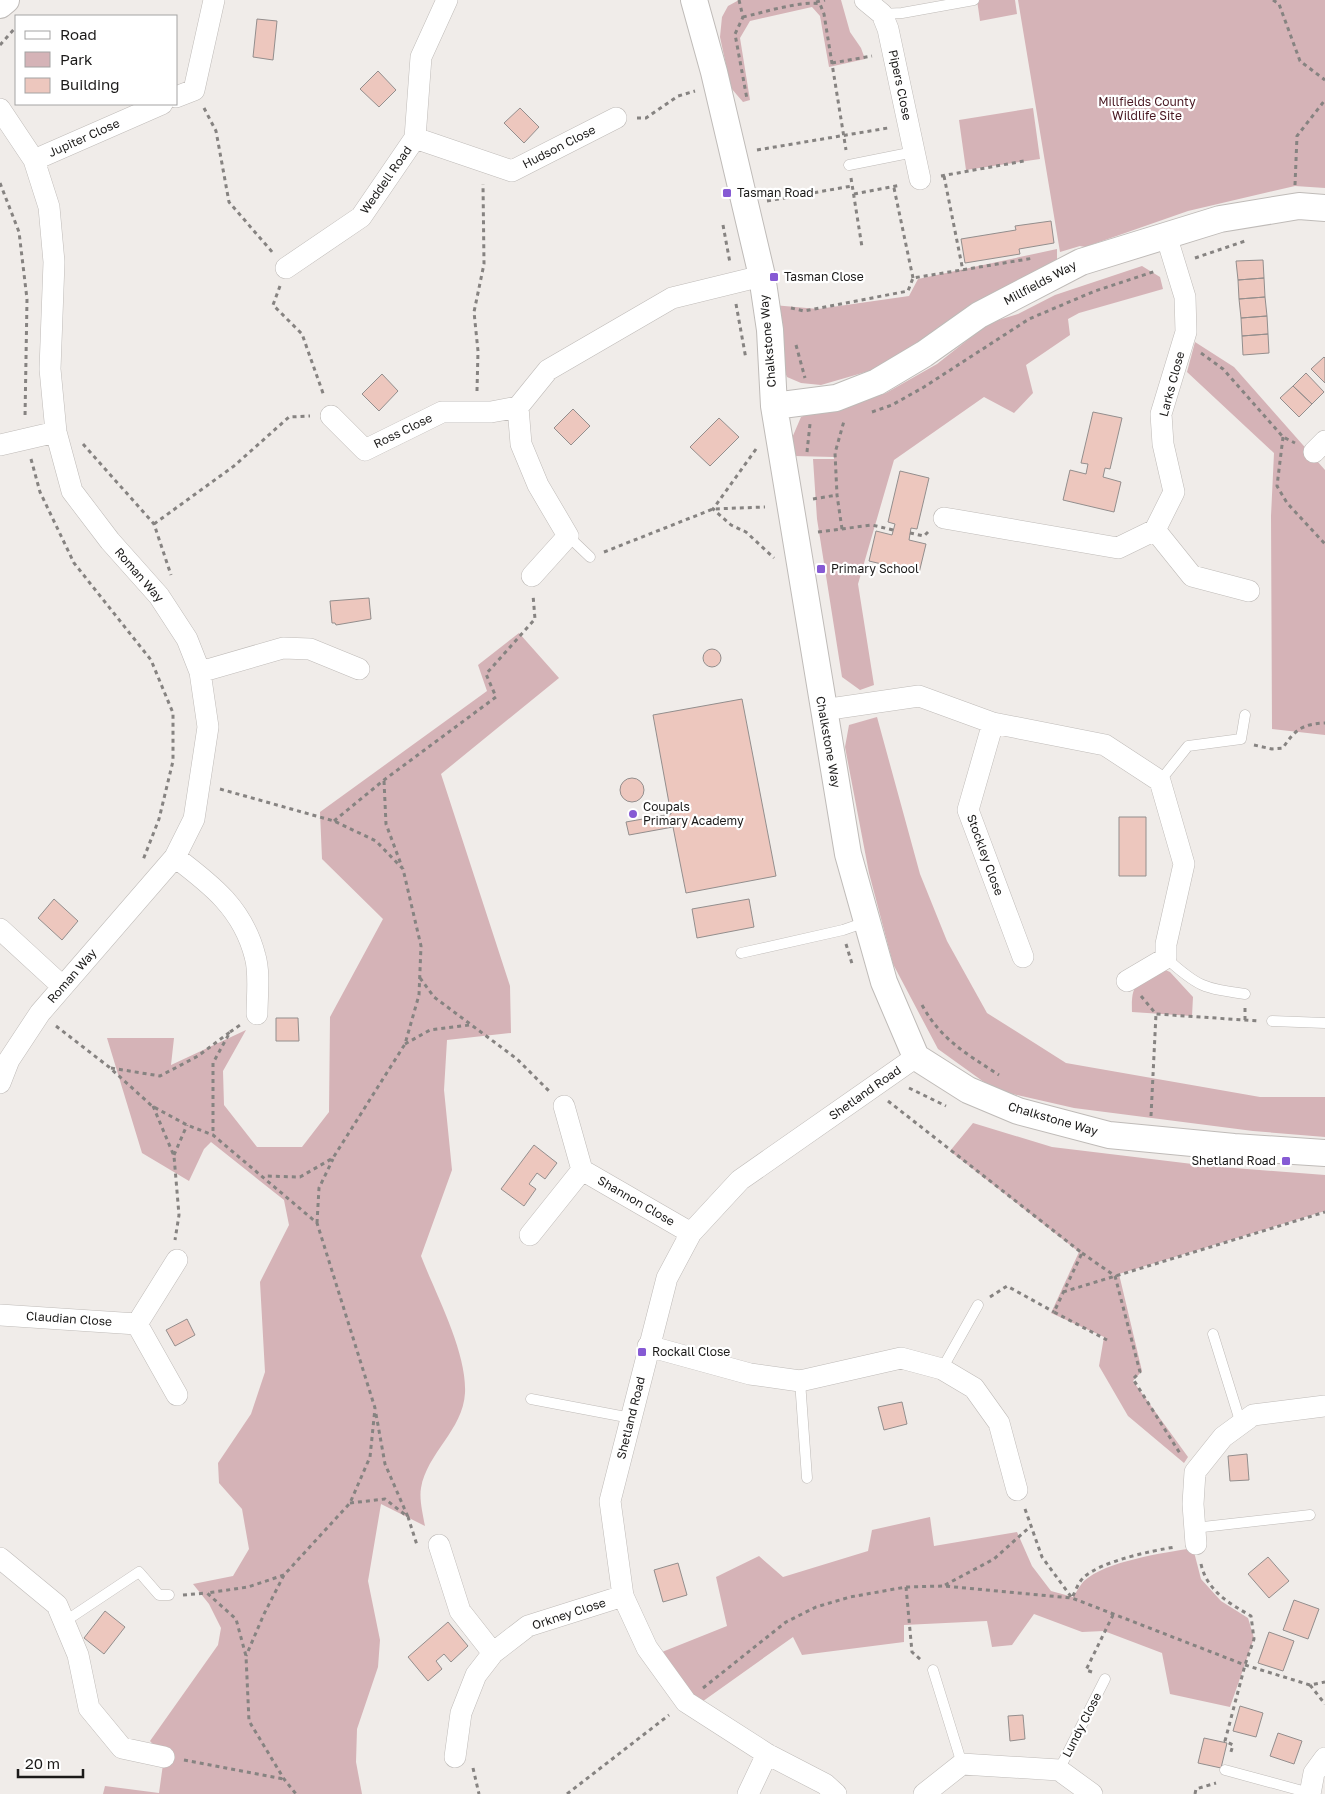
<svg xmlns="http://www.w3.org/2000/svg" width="1325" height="1794" viewBox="0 0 1325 1794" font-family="'Golos Text',sans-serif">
<rect width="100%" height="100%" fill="#f0ece9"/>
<!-- green -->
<path fill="#d5b3b7" d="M 739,0 L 841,0 L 850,32 L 861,48 L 865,59 L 829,67 L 820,16 L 812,7 L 750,21 L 740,38 L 750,100 L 743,102 L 731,88 L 720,37 L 722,17 L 728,6 Z
M 977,0 L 1015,0 L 1017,14 L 980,21 Z
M 1018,0 L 1325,0 L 1325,188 L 1295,186 L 1188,211 L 1085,247 L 1080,246 L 1060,252 Z
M 1033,108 L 1040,159 L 966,170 L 959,120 Z
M 1057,249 L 1057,261 L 992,294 L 876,369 L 821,385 L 801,383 L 787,377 L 779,359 L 773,305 L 818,309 L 909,296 L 918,279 Z
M 1142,266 L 1160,277 L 1163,289 L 1079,313 L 1068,319 L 1070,335 L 1026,365 L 1033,393 L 1014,413 L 984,397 L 894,460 L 858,584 L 874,685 L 860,690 L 842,677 L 817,519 L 813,459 L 834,459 L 834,457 L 794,456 L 792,438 L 801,417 L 818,409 L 852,404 L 886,393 L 937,364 L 989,323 L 1018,314 L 1055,295 Z
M 1195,342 L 1234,367 L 1325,470 L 1325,735 L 1272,729 L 1271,516 L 1274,453 L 1187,372 Z
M 519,633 L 559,678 L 441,774 L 510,986 L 511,1033 L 447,1040 L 444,1090 L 452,1170 L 421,1256 C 436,1295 467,1352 465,1393 C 463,1430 427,1453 421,1488 C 419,1499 423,1515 425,1526 L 381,1504 L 368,1581 L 380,1640 L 378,1667 L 357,1729 L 356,1762 L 362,1794 L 103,1794 L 105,1786 L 159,1793 L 164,1757 L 150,1741 L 218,1645 L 221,1628 L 209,1604 L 193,1584 L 233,1576 L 249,1549 L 242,1509 L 219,1483 L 218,1463 L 251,1414 L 265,1372 L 260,1282 L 289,1225 L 284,1200 L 211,1142 L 204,1149 L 189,1181 L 142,1153 L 107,1038 L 174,1038 L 171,1065 L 246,1030 L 223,1071 L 224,1105 L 257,1147 L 302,1147 L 329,1112 L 330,1017 L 383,919 L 322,859 L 320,812 L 487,691 L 478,665 Z
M 877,717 L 920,874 L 947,941 L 987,1013 L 1066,1063 L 1260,1097 L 1325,1097 L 1325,1137 L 1253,1131 L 1074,1108 L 995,1090 L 938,1049 L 893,964 L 869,873 L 845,747 L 849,725 Z
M 1163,969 L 1170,972 L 1193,997 L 1192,1016 L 1132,1012 C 1131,982 1137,982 1163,969 Z
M 973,1123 L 1052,1147 L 1209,1166 L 1325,1175 L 1325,1211 L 1119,1274 L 1142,1371 L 1133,1381 L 1188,1457 L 1184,1463 L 1128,1416 L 1099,1366 L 1104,1337 L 1051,1313 L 1079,1252 L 950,1151 Z
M 930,1517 L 934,1546 L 1017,1532 L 1032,1566 L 1051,1591 L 1073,1597 C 1076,1593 1080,1585 1084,1581 C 1106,1561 1163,1553 1193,1548 L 1201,1579 L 1221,1601 L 1248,1618 L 1254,1638 L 1230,1707 L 1170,1694 L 1162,1653 L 1104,1631 L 1082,1632 L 1034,1614 L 1012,1645 L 992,1647 L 987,1621 L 904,1625 L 904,1642 L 802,1655 L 793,1637 L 699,1704 L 662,1652 L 727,1626 L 716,1577 L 759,1556 L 783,1577 L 868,1551 L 872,1530 Z"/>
<!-- building -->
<path fill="#edc7be" stroke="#938e8d" d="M 257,19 L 277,21 L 273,60 L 253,57 Z
M 378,71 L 396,90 L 379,107 L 360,89 Z
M 520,108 L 539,127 L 524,143 L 504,123 Z
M 1051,221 L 1054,243 L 1019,249 L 1020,254 L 965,263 L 961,239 L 1016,230 L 1015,226 Z
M 1263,260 L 1264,278 L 1238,280 L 1236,261 Z
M 1264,278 L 1265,297 L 1239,299 L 1238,280 Z
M 1265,297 L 1267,316 L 1241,318 L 1239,299 Z
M 1267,316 L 1268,334 L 1242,336 L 1241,318 Z
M 1268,334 L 1269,353 L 1243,355 L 1242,336 Z
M 1324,357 L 1325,358 L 1325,383 L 1311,369 Z
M 1306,373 L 1324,392 L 1312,404 L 1293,386 Z
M 382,374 L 398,391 L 379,411 L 362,394 Z
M 1293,386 L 1312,404 L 1299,417 L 1280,398 Z
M 573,409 L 590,426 L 571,445 L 554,428 Z
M 1093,412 L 1122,418 L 1110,469 L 1105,468 L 1103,477 L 1121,482 L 1114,512 L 1063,500 L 1070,470 L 1086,474 L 1088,464 L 1081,463 Z
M 719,418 L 739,437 L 710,466 L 690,447 Z
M 900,471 L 929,478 L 917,529 L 911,528 L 909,540 L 926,544 L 919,573 L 869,561 L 876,531 L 892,535 L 895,524 L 888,522 Z
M 369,598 L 371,619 L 336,625 L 335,623 L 332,623 L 330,601 Z
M703 658a9 9 0 1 1 18 0a9 9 0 1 1-18 0Z
M 742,699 L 776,876 L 686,893 L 673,827 L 629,835 L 626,822 L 671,814 L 653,715 Z
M620 790a12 12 0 1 1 24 0a12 12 0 1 1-24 0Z
M 1119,817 L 1146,817 L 1146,876 L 1119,876 Z
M 54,899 L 78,921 L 62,940 L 38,918 Z
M 749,899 L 754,927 L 697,938 L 692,909 Z
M 276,1018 L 298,1018 L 299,1041 L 276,1041 Z
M 534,1145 L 557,1163 L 545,1179 L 537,1173 L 529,1184 L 536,1189 L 524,1206 L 501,1189 Z
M 187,1319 L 195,1335 L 175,1346 L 166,1330 Z
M 902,1402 L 907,1424 L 884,1430 L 878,1407 Z
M 1247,1454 L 1249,1480 L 1230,1481 L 1228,1456 Z
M 1268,1557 L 1289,1581 L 1269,1598 L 1248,1574 Z
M 678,1563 L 687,1595 L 663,1602 L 654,1570 Z
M 1294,1600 L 1319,1609 L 1308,1639 L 1283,1630 Z
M 105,1611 L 125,1627 L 104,1654 L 84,1638 Z
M 448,1622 L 468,1646 L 451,1662 L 444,1654 L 436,1661 L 442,1669 L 428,1681 L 408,1657 Z
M 1269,1632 L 1294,1641 L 1283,1671 L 1258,1663 Z
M 1240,1706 L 1263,1713 L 1256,1737 L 1233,1731 Z
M 1023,1715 L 1025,1739 L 1010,1741 L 1008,1716 Z
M 1278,1733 L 1302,1741 L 1294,1764 L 1270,1756 Z
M 1204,1738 L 1227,1743 L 1221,1768 L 1198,1763 Z"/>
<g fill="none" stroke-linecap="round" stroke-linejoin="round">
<defs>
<path id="service" d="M 882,14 L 902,13 L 974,0
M 849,165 L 914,152
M 568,536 L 590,557
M 1160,781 L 1188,746 L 1241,739 L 1245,715
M 741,953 L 843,930 L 866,922
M 1166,958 C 1198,987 1203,988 1245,994
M 1272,1021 L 1325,1023
M 1213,1334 L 1241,1424
M 942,1369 L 978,1305
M 800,1381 L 807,1478
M 531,1399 L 631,1418
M 1194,1528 L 1310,1515
M 64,1622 L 139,1572 L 159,1595 L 169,1595
M 933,1670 L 962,1764
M 1059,1770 L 1105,1679
M 1225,1770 L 1310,1793"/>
<path id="minor" d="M 865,0 L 882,14 L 888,29 L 920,179
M 176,97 L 194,90 L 214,0
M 0,109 L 34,160 L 49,207 L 54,262 L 50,369 L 56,432 L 72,491 L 110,541 L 159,596 L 187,639 L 200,672 L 208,727 L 194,819 L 175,857 L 40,1013 L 9,1060 L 0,1083
M 415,138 L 512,171 L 616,118
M 34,160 L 162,104
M 286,268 L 361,217 L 415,138 L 421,57 L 447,0
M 331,416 L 365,450 L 442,412 L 491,412 L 518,407
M 0,445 L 56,432
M 1314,452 L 1325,441
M 944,518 L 1118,548 L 1155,530 L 1174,492 L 1163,444 L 1161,414 L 1186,332 L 1185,297 L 1166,235
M 1155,530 L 1192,576 L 1249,591
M 532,576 L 568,536 L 538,485 L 521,444 L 518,407 L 548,370 L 672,298 L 762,276
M 200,672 L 283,648 L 310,649 L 359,669
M 823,710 L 919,696 L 993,723 L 1105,745 L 1160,781 L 1184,864 L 1166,944 L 1166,958 L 1127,981
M 993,723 L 968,810 L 1023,957
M 175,857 C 212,885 243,909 255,956 C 260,973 257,996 257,1014
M 0,929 L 62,986
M 564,1106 L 582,1170
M 582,1170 L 691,1233
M 530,1235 L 582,1170
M 0,1315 L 137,1324 L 177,1260
M 137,1324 L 177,1395
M 648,1346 L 750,1374 L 800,1381 L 901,1358 L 942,1369 L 974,1388 L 999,1423 L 1017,1490
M 1196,1544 L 1193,1504 L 1195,1472 L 1223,1437 L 1253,1415 L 1325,1406
M 439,1545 L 460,1611 L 493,1653
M 0,1558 L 57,1605 L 78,1655 L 89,1708 L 122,1748 L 164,1757
M 455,1757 L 461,1713 L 476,1675 L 493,1653 L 528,1626 L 623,1596
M 748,1794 L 767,1754
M 836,1794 L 825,1784 L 767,1754 L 686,1702 L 647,1648 L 623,1596 L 610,1501 L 667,1278 L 691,1233 L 740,1180 L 916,1057
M 924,1794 L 962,1764 L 1059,1770 L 1092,1794
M 1310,1794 L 1314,1773 L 1325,1758"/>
<path id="tertiary" d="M 694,0 L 714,72 L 762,276 L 770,330 L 774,406 L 848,854 L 884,982 L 916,1057 L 968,1090 L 1018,1111 L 1109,1135 L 1234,1147 L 1325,1153
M 0,5 L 6,0
M 774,406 L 836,398 L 877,382 L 924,354 L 979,315 L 1081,262 L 1220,219 L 1299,206 L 1325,208"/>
</defs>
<!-- service casing -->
<use href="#service" stroke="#bfbbb8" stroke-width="11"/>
<!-- minor casing -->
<use href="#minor" stroke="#bfbbb8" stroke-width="22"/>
<!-- tertiary casing -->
<use href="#tertiary" stroke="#bfbbb8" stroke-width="28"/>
<!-- path -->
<path stroke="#868381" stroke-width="3" stroke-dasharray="4 4" stroke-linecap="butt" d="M 739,0 L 743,17 L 735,34 L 747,99
M 1273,0 L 1279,4 L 1300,61 L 1325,80
M 816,2 L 825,0
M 743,17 C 761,13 803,0 820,4 L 824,14 L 846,150
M 0,45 L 16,27
M 832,63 L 872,56
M 204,108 L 216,131 L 229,202 L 273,253
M 637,118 L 646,118 L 678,96 L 695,91
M 757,150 L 888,128
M 941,176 L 1024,161
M 944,176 L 963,271
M 851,178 L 862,247
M 0,183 L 19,232 L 27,299 L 25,418
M 1295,185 L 1297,136 L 1325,100
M 894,188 L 913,278
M 854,194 L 901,185
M 767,201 L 852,186
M 723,225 L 730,263
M 1195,258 L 1248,240
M 280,286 L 273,305 L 302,334 L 324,396
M 736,304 L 746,359
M 791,308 L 804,311 L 908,291 L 913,278 L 1034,258
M 796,345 L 805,378
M 1201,353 L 1223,369 L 1283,437 L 1295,443
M 477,391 L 478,351 L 474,312 L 484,264 L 483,184
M 872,412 L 892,405 L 924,387 L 1029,319 L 1095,291 L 1156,271
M 1283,437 L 1277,486 L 1287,503 L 1325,544
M 83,444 L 154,524 L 171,575
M 756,449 L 713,509 L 731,525 L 746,532 L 774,558
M 807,452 L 810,424
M 31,459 L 40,492 L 74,563 L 151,660 L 173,713 L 173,761 L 159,819 L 143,860
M 813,499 L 837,495
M 154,524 L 234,466 L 289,417 L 310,416
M 842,529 L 837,495 L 835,453 L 844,421
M 818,532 L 872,525 L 893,530
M 910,533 L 924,536 L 929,531
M 604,552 L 713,509 L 765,507
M 1254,745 L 1272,749 L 1283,748 C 1295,729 1303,724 1325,723
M 384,781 L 386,824 L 402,867
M 220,789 L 334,821 L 376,841 L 403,869 L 421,946 L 419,995 L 405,1044 L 333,1158 L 300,1177 L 264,1176
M 334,821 L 384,780 L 496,697 L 486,674 L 535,619 L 533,595
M 846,944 L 853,967
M 420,978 L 434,997 L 517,1059 L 550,1092
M 1141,996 L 1156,1014 L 1259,1021
M 922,1005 C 941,1040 967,1054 999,1075
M 1245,1020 L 1245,1008
M 56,1026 L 109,1067 L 152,1106 L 187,1125 L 213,1135 L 317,1223 L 375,1408 L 370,1457 L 350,1503 L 284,1575 L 264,1614 L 246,1656
M 230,1032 L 240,1025
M 405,1044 L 430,1030 L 470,1025
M 111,1068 L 160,1076 L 198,1056 L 230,1032 L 213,1063 L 213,1135
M 909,1088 L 946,1106
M 888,1101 L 1082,1253 L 1054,1312 L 1107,1340
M 153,1106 L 174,1156 L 179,1215 L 175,1240
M 1151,1116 L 1156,1014
M 174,1155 L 187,1125
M 317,1223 L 319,1188 L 333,1159
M 1082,1253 L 1115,1276 L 1140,1372 L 1133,1379 L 1181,1455
M 1063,1292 L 1325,1212
M 990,1297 L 1007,1286 L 1054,1312
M 376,1414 L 385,1464 L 408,1517
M 350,1503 L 385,1499 L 408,1517 L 417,1545
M 1025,1509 L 1042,1557 L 1072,1598 C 1075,1592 1078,1583 1083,1578 C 1101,1561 1151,1551 1175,1547
M 1201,1564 C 1207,1591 1229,1603 1251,1616 L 1254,1639 L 1245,1665 L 1225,1741 L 1233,1745 L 1230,1755
M 284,1575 L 248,1587 L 207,1593 L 236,1619 L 246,1656 L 249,1721 L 284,1779 L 296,1794
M 945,1585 L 994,1559 L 1032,1525
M 906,1587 L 912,1652 L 921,1660
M 183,1595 L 207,1593
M 1092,1672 L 1086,1670 L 1113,1615
M 1310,1685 L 1325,1704
M 703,1688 L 786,1622 L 816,1607 L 850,1597 L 906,1587 L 944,1586 L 1072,1598 L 1245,1665 L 1310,1685 L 1325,1682
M 184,1760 L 284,1779
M 473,1768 L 479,1794
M 567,1794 L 669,1715
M 1195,1794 L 1196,1789 L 1216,1783"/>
<!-- service -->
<use href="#service" stroke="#fff" stroke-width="10"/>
<!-- minor -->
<use href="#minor" stroke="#fff" stroke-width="21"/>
<!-- tertiary -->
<use href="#tertiary" stroke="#fff" stroke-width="26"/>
</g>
<!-- markers -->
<g fill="#865ad4" stroke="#fff" stroke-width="2">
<rect x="722" y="188" width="10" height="10" rx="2.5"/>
<rect x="769" y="272" width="10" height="10" rx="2.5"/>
<rect x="816" y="564" width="10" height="10" rx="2.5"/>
<circle cx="633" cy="814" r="5"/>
<rect x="1281" y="1156" width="10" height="10" rx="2.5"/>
<rect x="637" y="1347" width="10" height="10" rx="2.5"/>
</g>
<g text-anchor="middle" stroke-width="4.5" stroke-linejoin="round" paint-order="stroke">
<!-- street labels -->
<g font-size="12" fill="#1b1a19" stroke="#fff">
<text transform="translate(900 85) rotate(78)" y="4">Pipers Close</text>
<text transform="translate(84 138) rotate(-24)" y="4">Jupiter Close</text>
<text transform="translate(559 147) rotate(-27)" y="4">Hudson Close</text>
<text transform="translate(386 180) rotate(-55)" y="4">Weddell Road</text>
<text transform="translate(1040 283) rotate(-28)" y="4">Millfields Way</text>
<text transform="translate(768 341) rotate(-95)" y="4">Chalkstone Way</text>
<text transform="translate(1172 384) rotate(-75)" y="4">Larks Close</text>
<text transform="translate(403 431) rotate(-26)" y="4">Ross Close</text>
<text transform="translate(139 575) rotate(49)" y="4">Roman Way</text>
<text transform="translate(828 742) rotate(80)" y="4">Chalkstone Way</text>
<text transform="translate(985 855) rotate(70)" y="4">Stockley Close</text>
<text transform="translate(72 976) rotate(-49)" y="4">Roman Way</text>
<text transform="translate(865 1093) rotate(-35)" y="4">Shetland Road</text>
<text transform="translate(1053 1119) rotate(16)" y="4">Chalkstone Way</text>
<text transform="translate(636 1201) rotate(30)" y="4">Shannon Close</text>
<text transform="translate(69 1319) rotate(4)" y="4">Claudian Close</text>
<text transform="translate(631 1418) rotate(-76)" y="4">Shetland Road</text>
<text transform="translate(569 1614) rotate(-18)" y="4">Orkney Close</text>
<text transform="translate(1082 1725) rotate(-63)" y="4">Lundy Close</text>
</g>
<!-- park labels -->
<g font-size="12" fill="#481721" stroke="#fff">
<text x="1147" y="106">Millfields County<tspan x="1147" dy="14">Wildlife Site</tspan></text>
</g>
<!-- poi labels -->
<g font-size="12" fill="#1b1a19" stroke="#fff" text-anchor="start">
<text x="737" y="197">Tasman Road</text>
<text x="784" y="281">Tasman Close</text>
<text x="831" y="573">Primary School</text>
<text x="643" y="811">Coupals<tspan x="643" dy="14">Primary Academy</tspan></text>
<text x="1276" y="1165" text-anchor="end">Shetland Road</text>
<text x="652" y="1356">Rockall Close</text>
</g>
</g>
<!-- legend -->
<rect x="15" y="15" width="162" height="90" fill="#ffffff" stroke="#a4a3a3"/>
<rect x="25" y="31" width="25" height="8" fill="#ffffff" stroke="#a4a3a3"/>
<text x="60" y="40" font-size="15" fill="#1b1a19">Road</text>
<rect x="25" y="52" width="25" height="15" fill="#d5b3b7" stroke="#a4a3a3"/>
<text x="60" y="65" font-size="15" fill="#1b1a19">Park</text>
<rect x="25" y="78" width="25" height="15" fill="#edc7be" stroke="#a4a3a3"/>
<text x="60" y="90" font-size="15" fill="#1b1a19">Building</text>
<!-- scale -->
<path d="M18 1769v8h65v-8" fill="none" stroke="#1b1a19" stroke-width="2.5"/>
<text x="25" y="1769" font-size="15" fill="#1b1a19" stroke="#ffffff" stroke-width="4" paint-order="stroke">20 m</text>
</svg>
